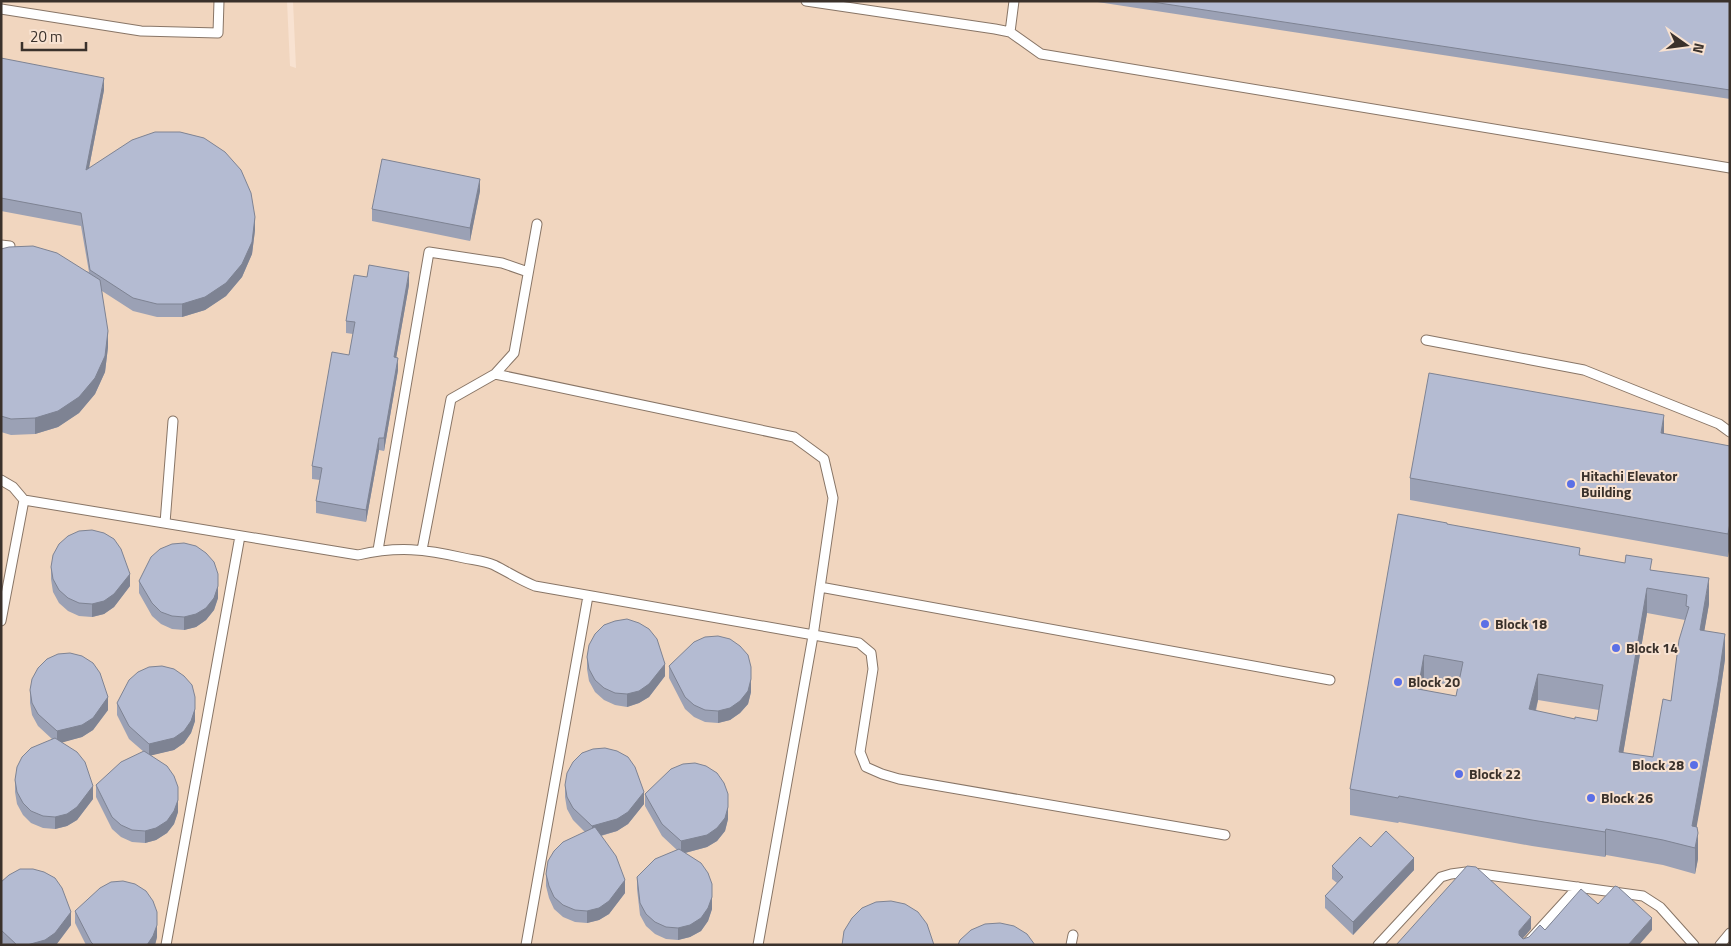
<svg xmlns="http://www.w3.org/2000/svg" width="1731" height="946" viewBox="0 0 1731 946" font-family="'Titillium Web',sans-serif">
<rect width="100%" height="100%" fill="#f8e2d1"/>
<!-- built -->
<path fill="#f1d6bf" d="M 1,1 L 287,1 L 290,66 L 296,68 L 293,1 L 1730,1 L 1730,945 L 1,945 Z"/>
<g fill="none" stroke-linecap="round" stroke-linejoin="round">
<defs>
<path id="service" d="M 806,1 L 995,29 L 1010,32 L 1041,54 L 1730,168
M 1,9 L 141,31 L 218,33 L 219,1
M 1010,32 L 1014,1
M 1,245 L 10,246
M 1426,340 L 1584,370 L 1719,424 L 1730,432
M 495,374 L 794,437 L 824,459 L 833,498 L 813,636 L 758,945
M 1,480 L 13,487 L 24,500 L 358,555 C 398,546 425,549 464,558 C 473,560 485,561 494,565 C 508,572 520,580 535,586 L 859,643 L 871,653 L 873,669 L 860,752 L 866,767 L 882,774 L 899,779 L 1225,835
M 165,523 L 173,421
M 378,550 L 429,252 L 502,263 L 528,272
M 422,550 L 451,399 L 495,374 L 514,353 L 537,224
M 820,587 L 1330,680
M 1,621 L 24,500
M 166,945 L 240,536
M 526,945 L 588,596
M 1071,945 L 1073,935
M 1378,945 L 1441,877 L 1451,874 L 1466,872 L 1643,896 L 1660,907 L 1694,945
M 1525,945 L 1578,887
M 1720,945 L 1730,933"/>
</defs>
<!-- service casing -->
<use href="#service" stroke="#887566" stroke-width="11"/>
<!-- service -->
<use href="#service" stroke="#fff" stroke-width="9"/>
</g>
<!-- wall -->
<path fill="#9ba1b5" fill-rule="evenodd" d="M 1091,1 L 1730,1 L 1730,99 Z
M 1,58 L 104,90 L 89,168 L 255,230 L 252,254 L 242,277 L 226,296 L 205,310 L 182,317 L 157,317 L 133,311 L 102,291 L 108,347 L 105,372 L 95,394 L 79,413 L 58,427 L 35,434 L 11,435 L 1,432 L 1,249 L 89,272 L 81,226 L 1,211 Z
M 480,191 L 470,241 L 372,221 L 372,209 Z
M 409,285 L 396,358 L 398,370 L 384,451 L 379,450 L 366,522 L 316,513 L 316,501 L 320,480 L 312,479 L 312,466 L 349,355 L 353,334 L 346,333 L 346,321 Z
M 1730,446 L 1728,557 L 1410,500 L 1410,478 Z
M 1447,525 L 1580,555 L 1652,570 L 1709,604 L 1704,631 L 1725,659 L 1718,708 L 1696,827 L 1698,859 L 1695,874 L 1663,865 L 1606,855 L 1605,857 L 1532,846 L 1399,822 L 1398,823 L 1350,815 L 1350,789 ZM 1647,613 L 1685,620 L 1671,701 L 1653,757 L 1623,753 ZM 1424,681 L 1458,686 L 1456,696 L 1422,690 ZM 1538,700 L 1599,710 L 1597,721 L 1575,719 L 1536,711 Z
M 51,567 L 130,586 L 114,607 L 104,614 L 92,617 L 79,616 L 68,611 L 59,603 L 53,592 L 51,579 Z
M 139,581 L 218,598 L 214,610 L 206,620 L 196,627 L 184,630 L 172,629 L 161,624 L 152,616 L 139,593 Z
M 587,657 L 665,676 L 649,697 L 639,703 L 627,707 L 615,705 L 604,700 L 595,692 L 589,681 L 587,669 Z
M 669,666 L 751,667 L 751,692 L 748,704 L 740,713 L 730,720 L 718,723 L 705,722 L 694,717 L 685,709 L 669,678 Z
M 30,690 L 108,710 L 93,730 L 82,737 L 62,742 L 93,799 L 77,820 L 67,826 L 55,829 L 43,828 L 31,823 L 23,815 L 17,804 L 15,792 L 15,780 L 52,739 L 38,726 L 32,715 L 30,703 Z
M 195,697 L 195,721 L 191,733 L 184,743 L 174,750 L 151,755 L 178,812 L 174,824 L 167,833 L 156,840 L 145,843 L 132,842 L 121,837 L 112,829 L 96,797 L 96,785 L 144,752 L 129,739 L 117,715 L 117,703 Z
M 565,785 L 644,804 L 628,824 L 617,831 L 601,836 L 625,893 L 609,914 L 599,920 L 587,923 L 575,922 L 563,917 L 554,909 L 549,898 L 546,886 L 546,874 L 585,832 L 573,820 L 567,809 L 565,797 Z
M 645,794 L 728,819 L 725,831 L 717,841 L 707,847 L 685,853 L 712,909 L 708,921 L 701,931 L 690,937 L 678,940 L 666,939 L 655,934 L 646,926 L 640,915 L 637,889 L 637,877 L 677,850 L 662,836 L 645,806 Z
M 1371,847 L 1414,870 L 1353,935 L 1325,908 L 1325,896 L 1337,883 L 1332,879 L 1332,866 Z
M 1,882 L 71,925 L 56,945 L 4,945 L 1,942 Z
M 75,911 L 157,937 L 155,945 L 86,945 L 75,923 Z"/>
<!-- shaded-wall -->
<path fill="#7e8393" d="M 104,78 L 104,90 L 86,183 L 86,170 Z
M 480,179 L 480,191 L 470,241 L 470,228 Z
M 255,217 L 255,230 L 252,254 L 242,277 L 226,296 L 205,310 L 182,317 L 182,304 Z
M 409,272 L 409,285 L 394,370 L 394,357 Z
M 108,331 L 108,347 L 105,372 L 95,394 L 79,413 L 58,427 L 35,434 L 35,418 Z
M 398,358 L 398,370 L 384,451 L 384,438 Z
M 1664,415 L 1664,437 L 1661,433 Z
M 379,438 L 379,450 L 366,522 L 366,510 Z
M 1730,523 L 1730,545 L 1728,557 L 1728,534 Z
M 130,574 L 130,586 L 114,607 L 104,614 L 92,617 L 92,604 Z
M 1709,578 L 1709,604 L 1700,656 L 1700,630 Z
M 218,586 L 218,598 L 214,610 L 206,620 L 196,627 L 184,630 L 184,617 Z
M 1647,588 L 1647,613 L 1619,778 L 1619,752 Z
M 1725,634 L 1725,659 L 1718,708 L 1693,847 L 1692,826 Z
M 1424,655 L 1424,681 L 1418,715 L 1418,689 Z
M 665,664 L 665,676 L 649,697 L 639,703 L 627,707 L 627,694 Z
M 1538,674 L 1538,700 L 1529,735 L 1529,709 Z
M 751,679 L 751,692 L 748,704 L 740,713 L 730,720 L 718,723 L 718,711 Z
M 108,697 L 108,710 L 93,730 L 82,737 L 57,744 L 57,731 Z
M 195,709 L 195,721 L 191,733 L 184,743 L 174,750 L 149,756 L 149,744 Z
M 93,786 L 93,799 L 77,820 L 67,826 L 55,829 L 55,817 Z
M 178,787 L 178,812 L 174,824 L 167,833 L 156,840 L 145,843 L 145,831 Z
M 644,792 L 644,804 L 628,824 L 617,831 L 592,838 L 592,826 Z
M 728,794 L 728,819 L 725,831 L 717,841 L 707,847 L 681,854 L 681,841 Z
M 1606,829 L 1606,855 L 1605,857 L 1605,832 Z
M 1698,833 L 1698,859 L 1695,874 L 1695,848 Z
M 1414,858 L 1414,870 L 1353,935 L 1353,922 Z
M 625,880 L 625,893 L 609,914 L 599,920 L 587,923 L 587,911 Z
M 712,897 L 712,909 L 708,921 L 701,931 L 690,937 L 678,940 L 678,928 Z
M 71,912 L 71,925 L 56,945 L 27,945 Z
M 1531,917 L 1531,929 L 1519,943 L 1519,931 Z
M 1652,918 L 1652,930 L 1639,945 L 1628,945 Z
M 157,925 L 157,937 L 155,945 L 147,945 Z"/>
<!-- building -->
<path fill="#b4bbd2" stroke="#7e8393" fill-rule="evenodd" d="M 1146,1 L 1730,1 L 1730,90 Z
M 1,58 L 104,78 L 86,170 L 132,140 L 155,132 L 180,132 L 204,138 L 225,152 L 241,170 L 251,193 L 255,217 L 252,242 L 242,264 L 226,283 L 205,297 L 182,304 L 157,304 L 133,298 L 90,270 L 81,213 L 1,198 Z
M 382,159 L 480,179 L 470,228 L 372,209 Z
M 33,246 L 57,253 L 100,280 L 108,331 L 105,356 L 95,378 L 79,397 L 58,411 L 35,418 L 11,419 L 1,416 L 1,249 L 9,247 Z
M 369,265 L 409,272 L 394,357 L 398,358 L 384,438 L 379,438 L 366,510 L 316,501 L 322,468 L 312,466 L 332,352 L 349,355 L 355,322 L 346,321 L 354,275 L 367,277 Z
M 1429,373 L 1664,415 L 1661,433 L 1730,446 L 1730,523 L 1728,534 L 1410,478 Z
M 1398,514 L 1447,523 L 1447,524 L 1580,548 L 1579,555 L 1625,563 L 1626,555 L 1652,559 L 1650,570 L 1709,578 L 1700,630 L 1725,634 L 1718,682 L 1692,826 L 1697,827 L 1698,833 L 1695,848 L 1663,840 L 1606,829 L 1605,832 L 1532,820 L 1399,796 L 1398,798 L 1350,789 ZM 1647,588 L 1687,595 L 1686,606 L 1689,607 L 1679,640 L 1671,701 L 1663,699 L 1653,757 L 1619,752 ZM 1424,655 L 1463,662 L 1456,696 L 1418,689 ZM 1538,674 L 1603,685 L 1597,721 L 1575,717 L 1575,719 L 1529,709 Z
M 92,530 L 104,533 L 114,539 L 121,549 L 130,574 L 114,594 L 104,601 L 92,604 L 79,603 L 68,598 L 59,590 L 53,579 L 51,567 L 53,555 L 59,544 L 68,536 L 79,531 Z
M 184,543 L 196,546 L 206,553 L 214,562 L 218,574 L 218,586 L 214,598 L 206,608 L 196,614 L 184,617 L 172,616 L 161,612 L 152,603 L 139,581 L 151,557 L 160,549 L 172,544 Z
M 627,619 L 639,623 L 649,629 L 657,639 L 665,664 L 649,684 L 639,691 L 627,694 L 615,693 L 604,688 L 595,680 L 589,669 L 587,657 L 589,645 L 595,634 L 604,625 L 615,621 Z
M 718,636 L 730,639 L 740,646 L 748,655 L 751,667 L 751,679 L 748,691 L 740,701 L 730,708 L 718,711 L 705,710 L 694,705 L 685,697 L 669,666 L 694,642 L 705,637 Z
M 70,653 L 82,656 L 93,663 L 100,673 L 108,697 L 93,718 L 82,725 L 57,731 L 38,714 L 32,703 L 30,690 L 32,679 L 38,668 L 47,659 L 58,654 Z
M 162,666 L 174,669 L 184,676 L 192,685 L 195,697 L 195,709 L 191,721 L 184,731 L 174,738 L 149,744 L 129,726 L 117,703 L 129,680 L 138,672 L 149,667 Z
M 55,738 L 77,752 L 85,762 L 93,786 L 77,807 L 67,814 L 55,817 L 43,816 L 31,811 L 23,803 L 17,792 L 15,780 L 17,767 L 22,757 L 31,748 Z
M 605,748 L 617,751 L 628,757 L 635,767 L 644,792 L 628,812 L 617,819 L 592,826 L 573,808 L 567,797 L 565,785 L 567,773 L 573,762 L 582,753 L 593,749 Z
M 144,751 L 167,766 L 174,776 L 178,787 L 178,800 L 174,811 L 167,821 L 156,828 L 145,831 L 132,830 L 121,825 L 112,817 L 96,785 L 121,762 Z
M 695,763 L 706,766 L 717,773 L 724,783 L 728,794 L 728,807 L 725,818 L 717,828 L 707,835 L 681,841 L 662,824 L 645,794 L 671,769 L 683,764 Z
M 595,827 L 616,856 L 625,880 L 609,901 L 599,908 L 587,911 L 575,910 L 563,905 L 554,897 L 549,886 L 546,874 L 548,861 L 554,851 L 563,842 Z
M 1386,831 L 1414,858 L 1353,922 L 1325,896 L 1343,877 L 1332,866 L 1360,837 L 1371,847 Z
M 679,849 L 701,863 L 708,873 L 712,884 L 712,897 L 708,908 L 701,918 L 690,925 L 678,928 L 666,927 L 655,922 L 646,914 L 640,903 L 637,877 L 655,859 Z
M 1467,866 L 1476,867 L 1531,917 L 1519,931 L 1519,935 L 1523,939 L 1529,937 L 1540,925 L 1545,930 L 1581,889 L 1598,904 L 1615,886 L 1618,887 L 1652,918 L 1628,945 L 1396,945 Z
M 20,869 L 33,869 L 44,872 L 55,878 L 62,888 L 71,912 L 55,933 L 45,940 L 27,945 L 17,945 L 1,930 L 1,882 L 9,875 Z
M 123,881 L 135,884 L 146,891 L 153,901 L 157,912 L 157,925 L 153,936 L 147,945 L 94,945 L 91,942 L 75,911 L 100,888 L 111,882 Z
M 891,901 L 905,904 L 918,912 L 927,924 L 934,945 L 842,945 L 844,931 L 852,918 L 862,908 L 876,902 Z
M 1000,923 L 1014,926 L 1027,934 L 1035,945 L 958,945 L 960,940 L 971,930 L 985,924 Z"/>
<!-- markers -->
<g fill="#5b6fe6" stroke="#f8e2d1" stroke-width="2">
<circle cx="1571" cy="484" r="5"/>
<circle cx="1485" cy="624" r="5"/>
<circle cx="1616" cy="648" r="5"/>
<circle cx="1398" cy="682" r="5"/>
<circle cx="1694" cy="765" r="5"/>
<circle cx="1459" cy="774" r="5"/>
<circle cx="1591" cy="798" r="5"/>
</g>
<g text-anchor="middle" stroke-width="4" stroke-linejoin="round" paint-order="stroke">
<!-- poi labels -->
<g font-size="14" font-weight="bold" fill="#3a312b" stroke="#f8e2d1" text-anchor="start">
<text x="1581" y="481">Hitachi Elevator<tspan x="1581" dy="16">Building</tspan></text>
<text x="1495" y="629">Block 18</text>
<text x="1626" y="653">Block 14</text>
<text x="1408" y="687">Block 20</text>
<text x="1684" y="770" text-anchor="end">Block 28</text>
<text x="1469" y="779">Block 22</text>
<text x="1601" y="803">Block 26</text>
</g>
</g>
<!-- border -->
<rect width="1731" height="946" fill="none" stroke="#3a312b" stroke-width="5"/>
<!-- north arrow -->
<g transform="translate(1686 45) rotate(104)" stroke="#f8e2d1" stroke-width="4" paint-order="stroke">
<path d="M0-4L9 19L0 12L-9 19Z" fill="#3a312b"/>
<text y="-8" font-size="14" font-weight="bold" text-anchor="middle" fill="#3a312b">N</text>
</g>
<!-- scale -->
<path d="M22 42v8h64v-8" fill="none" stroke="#3a312b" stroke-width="2.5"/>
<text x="30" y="42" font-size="15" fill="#3a312b" stroke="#f8e2d1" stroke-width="4" paint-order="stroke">20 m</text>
</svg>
